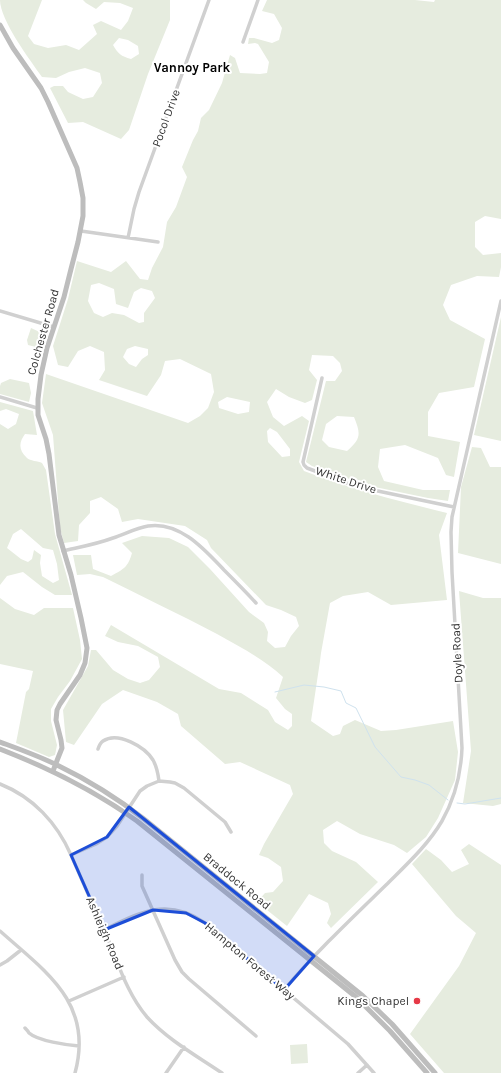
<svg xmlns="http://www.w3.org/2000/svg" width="501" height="1073" viewBox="0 0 501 1073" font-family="Karla,sans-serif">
<rect width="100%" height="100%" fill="#fff"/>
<!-- green -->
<path fill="#e6ecdf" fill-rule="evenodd" d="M 0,0 L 42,0 L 28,36 L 34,44 L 48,48 L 66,45 L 79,50 L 97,34 L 93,25 L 101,21 L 121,30 L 128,21 L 133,8 L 120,3 L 104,2 L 96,9 L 86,3 L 83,0 L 170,0 L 170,20 L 148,74 L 129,130 L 121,139 L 83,122 L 68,123 L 50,88 L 54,86 L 63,86 L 68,92 L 83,99 L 93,97 L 102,83 L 100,73 L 85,68 L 69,72 L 56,78 L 42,77 C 30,60 0,20 0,0 ZM 119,38 L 128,40 L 138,46 L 139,54 L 131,59 C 121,56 118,54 113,45 Z
M 267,0 L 415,0 L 434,2 L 435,0 L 501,0 L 501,219 L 485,216 L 475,222 L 475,247 L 483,255 L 501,253 L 501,267 L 499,277 L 477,276 L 451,285 L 443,305 L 450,320 L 485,339 L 474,387 L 439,393 L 428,412 L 428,436 L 460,442 L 454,477 L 446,475 L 438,458 L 405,445 L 380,449 L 378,467 L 384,481 L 423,490 L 450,490 L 448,501 L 428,498 L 370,486 L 312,466 L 306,462 L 326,381 L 335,381 L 342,371 L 340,363 L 333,356 L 312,355 L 309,370 L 317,380 L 312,400 L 305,403 L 289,397 L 276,389 L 267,402 L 273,417 L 284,426 L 302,416 L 309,421 L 299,462 L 304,471 C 351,489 398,501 447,513 L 439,535 L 447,600 L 391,605 L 368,592 L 343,596 L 330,603 L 321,653 L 320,661 L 311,721 L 333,736 L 340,734 L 343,726 L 355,720 L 381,731 L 396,730 L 453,721 L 458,752 L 455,780 L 438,818 L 426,837 L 407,853 L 394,845 L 360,834 L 337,821 L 323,830 L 324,843 L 332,851 L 356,862 L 378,882 L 331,928 L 327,923 L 331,914 L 328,903 L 309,894 L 287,926 L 257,902 L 265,893 L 273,892 L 283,881 L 281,867 L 268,858 L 259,855 L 264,844 L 293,794 L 290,785 L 240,762 L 225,764 L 181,726 L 178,714 L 157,702 L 123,690 L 102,704 L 74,745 L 66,742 L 63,710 L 88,666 L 91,650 L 96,650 L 113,670 L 128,679 L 140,683 L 149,680 L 160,667 L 158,657 L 138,646 L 118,642 L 105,636 L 111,625 L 219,689 L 241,693 L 268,710 L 275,722 L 288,730 L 292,726 L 292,714 L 285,709 L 276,698 L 283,677 C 264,659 240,647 217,634 C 179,614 141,596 103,577 L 90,574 L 77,575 L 73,555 L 91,555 L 93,569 L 111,576 C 124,569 128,567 132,553 L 122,543 L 142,536 L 169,538 L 188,547 L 210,569 L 249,612 L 264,623 L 268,632 L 267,641 L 275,648 L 285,647 L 291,636 L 299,626 L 296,617 L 281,610 L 266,605 L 211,548 L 207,540 L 185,526 L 138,519 L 122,522 L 118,509 L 101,497 L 90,501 L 90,513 L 79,525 L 78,541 L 64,543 L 60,528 L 53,435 L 42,403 L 46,374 L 188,423 L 200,416 L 208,408 L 214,392 L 211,374 L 180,359 L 165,361 L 161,375 L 147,396 L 99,380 L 105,370 L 104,352 L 90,346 L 78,351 L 68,367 L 58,365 L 53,346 L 68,299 L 77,261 L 111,272 L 126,261 L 140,279 L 148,280 L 152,268 L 163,247 L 167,222 L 176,207 L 187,177 L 182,167 L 193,140 L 198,131 L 201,118 L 209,110 L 222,83 L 230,55 L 235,58 L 240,73 L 260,74 L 267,73 L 269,62 L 258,44 L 255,43 L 248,44 L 249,38 L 254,38 L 272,43 L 279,40 L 282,28 L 274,14 L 262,11 ZM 99,283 L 114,289 L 116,304 L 128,308 L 134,292 L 141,288 L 152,291 L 155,298 L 144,313 L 144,322 L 139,323 L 124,315 L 112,313 L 103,317 L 94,313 L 88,301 L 91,285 ZM 135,346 L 148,349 L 148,355 L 142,359 L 136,367 L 129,364 L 123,357 L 127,349 ZM 227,397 L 250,402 L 249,412 L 238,414 L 219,408 L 218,402 ZM 337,416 L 354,417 C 361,434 361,439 347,451 L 329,447 L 322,440 L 326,424 ZM 270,428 L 277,432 L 290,449 L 290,456 L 282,457 L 268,442 L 267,431 Z
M 501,317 L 501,441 L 474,435 Z
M 31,328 L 44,334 L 40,348 L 28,345 L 27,340 Z
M 10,379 L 29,383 L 31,393 L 29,402 L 0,394 L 0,386 L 1,383 Z
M 0,402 L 33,411 L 37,435 L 25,434 C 19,442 18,450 27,458 C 30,461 38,461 42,463 L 46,470 L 55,534 L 72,595 L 55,595 L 42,587 L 23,572 L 7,576 L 0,585 L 0,424 L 8,429 L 16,424 L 19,414 L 6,409 L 0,411 ZM 21,529 L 43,548 L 53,550 L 57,564 L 59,580 L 53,583 L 42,576 L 40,563 L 41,555 L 34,550 L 32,559 L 28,562 L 21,559 L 7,548 L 13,534 Z
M 472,447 L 481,448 L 490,467 L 501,467 L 501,564 L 458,553 L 461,487 Z
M 459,591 L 483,598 L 501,598 L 501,804 L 493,806 L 463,803 L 471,751 Z
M 0,598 L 15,609 L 34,615 L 44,608 L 73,608 L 80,640 L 82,659 L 70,681 L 58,697 L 51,709 L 51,721 L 57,745 L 55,755 L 49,757 L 16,743 L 26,692 L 29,689 L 33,671 L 0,664 Z
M 469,844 L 501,865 L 501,1073 L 444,1073 L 410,1034 L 459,966 L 476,933 L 456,916 L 412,864 L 426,849 L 441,860 L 452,872 L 469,864 L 461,850 Z
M 307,1044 L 308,1063 L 291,1064 L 290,1045 Z"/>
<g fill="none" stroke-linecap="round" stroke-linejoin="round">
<!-- stream -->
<path stroke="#cfe2ee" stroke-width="1" d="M 275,692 L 304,685 L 324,687 L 341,691 L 346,703 L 356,708 L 375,747 L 401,777 L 415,780 L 429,785 L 448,800
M 457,803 L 465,804 L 501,798"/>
<!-- street -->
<path stroke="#d0d0d0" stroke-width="3.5" d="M 243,42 L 258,0
M 81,231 L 158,242
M 128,238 L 134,209 L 139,192 L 209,0
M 0,311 L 54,327
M 322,378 L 303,462 L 304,465 L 307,468 L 347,483 L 373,490 L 454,507
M 0,397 L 37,408
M 63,551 C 80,547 97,544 113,538 C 125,534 136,528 148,526 C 180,521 205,550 224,570 C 235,581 246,592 256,603
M 98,749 C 99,746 100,743 103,741 C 118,731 145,747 153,760 C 157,767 158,773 159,781
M 0,784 C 33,797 57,823 71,855 C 84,885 97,915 110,944 C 120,969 129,996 147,1017 C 168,1040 197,1056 222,1073
M 71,855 L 96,844 L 107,837 L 117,826 L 140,791 L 147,786 L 159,781 L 170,782 L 175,783 L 184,788 L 225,822 L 231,832
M 142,875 L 142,886 L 175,960 L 182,972 L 189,979 L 256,1036
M 104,930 C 140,912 168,897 205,923 L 348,1044 L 374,1073
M 0,931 C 46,972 94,1003 75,1073
M 0,965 L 7,961 L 21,950
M 284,990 C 316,952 351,919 386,885 C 406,865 428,845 442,821 C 455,798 461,774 462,748 L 452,572 L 451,532 L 452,517 L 501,301
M 69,1001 L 124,977
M 25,1028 C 26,1029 28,1031 29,1033 C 38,1041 67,1045 79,1046
M 166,1073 L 184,1047
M 358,1073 L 367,1065"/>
<!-- secondary -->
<path stroke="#bdbdbd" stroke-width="5" d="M 0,25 L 13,48 L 41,88 L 48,102 L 77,168 L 80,182 L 83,198 L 83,216 L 78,242 L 71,269 L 64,297 L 47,348 L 41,375 L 38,399 L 38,415 L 46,439 L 49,454 L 59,535 L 71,575 L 81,618 L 87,648 L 85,663 L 80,675 L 60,704 L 57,710 L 56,720 L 61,740 L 62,748 L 58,758 L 53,771
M 0,742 C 19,749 39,756 57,765 C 88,780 117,798 144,819 L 363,996 L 392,1024 L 435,1073
M 0,749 C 49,768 95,791 137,821 L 356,997 L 390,1031 L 427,1073"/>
</g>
<!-- marked area -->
<path fill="#1d4ed8" fill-opacity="0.2" stroke="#1d4ed8" stroke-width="3" stroke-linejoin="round" d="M 129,807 L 314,956 L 284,990 L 205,923 L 186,913 L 153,910 L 104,930 L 71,855 L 107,837 Z"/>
<!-- markers -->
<circle fill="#e63946" stroke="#fff" stroke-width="1.5" cx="417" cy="1001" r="4"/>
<g text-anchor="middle" stroke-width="4" stroke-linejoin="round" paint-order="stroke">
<!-- street labels -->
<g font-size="12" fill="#333" stroke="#fff">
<text transform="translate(166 118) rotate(-70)" y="4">Pocol Drive</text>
<text transform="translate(43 332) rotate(-74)" y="4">Colchester Road</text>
<text transform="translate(346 480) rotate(18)" y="4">White Drive</text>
<text transform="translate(457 653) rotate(-93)" y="4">Doyle Road</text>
<text transform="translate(237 881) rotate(39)" y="4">Braddock Road</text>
<text transform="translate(105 933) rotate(67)" y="4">Ashleigh Road</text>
<text transform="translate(250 961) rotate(40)" y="4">Hampton Forest Way</text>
</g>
<!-- poi labels -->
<g font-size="12" fill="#333" stroke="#fff" text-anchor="end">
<text x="409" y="1005">Kings Chapel</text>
</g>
<!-- neighbourhood labels -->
<g font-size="13" font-weight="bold" fill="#000" stroke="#fff">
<text x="192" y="72">Vannoy Park</text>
</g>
</g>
</svg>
